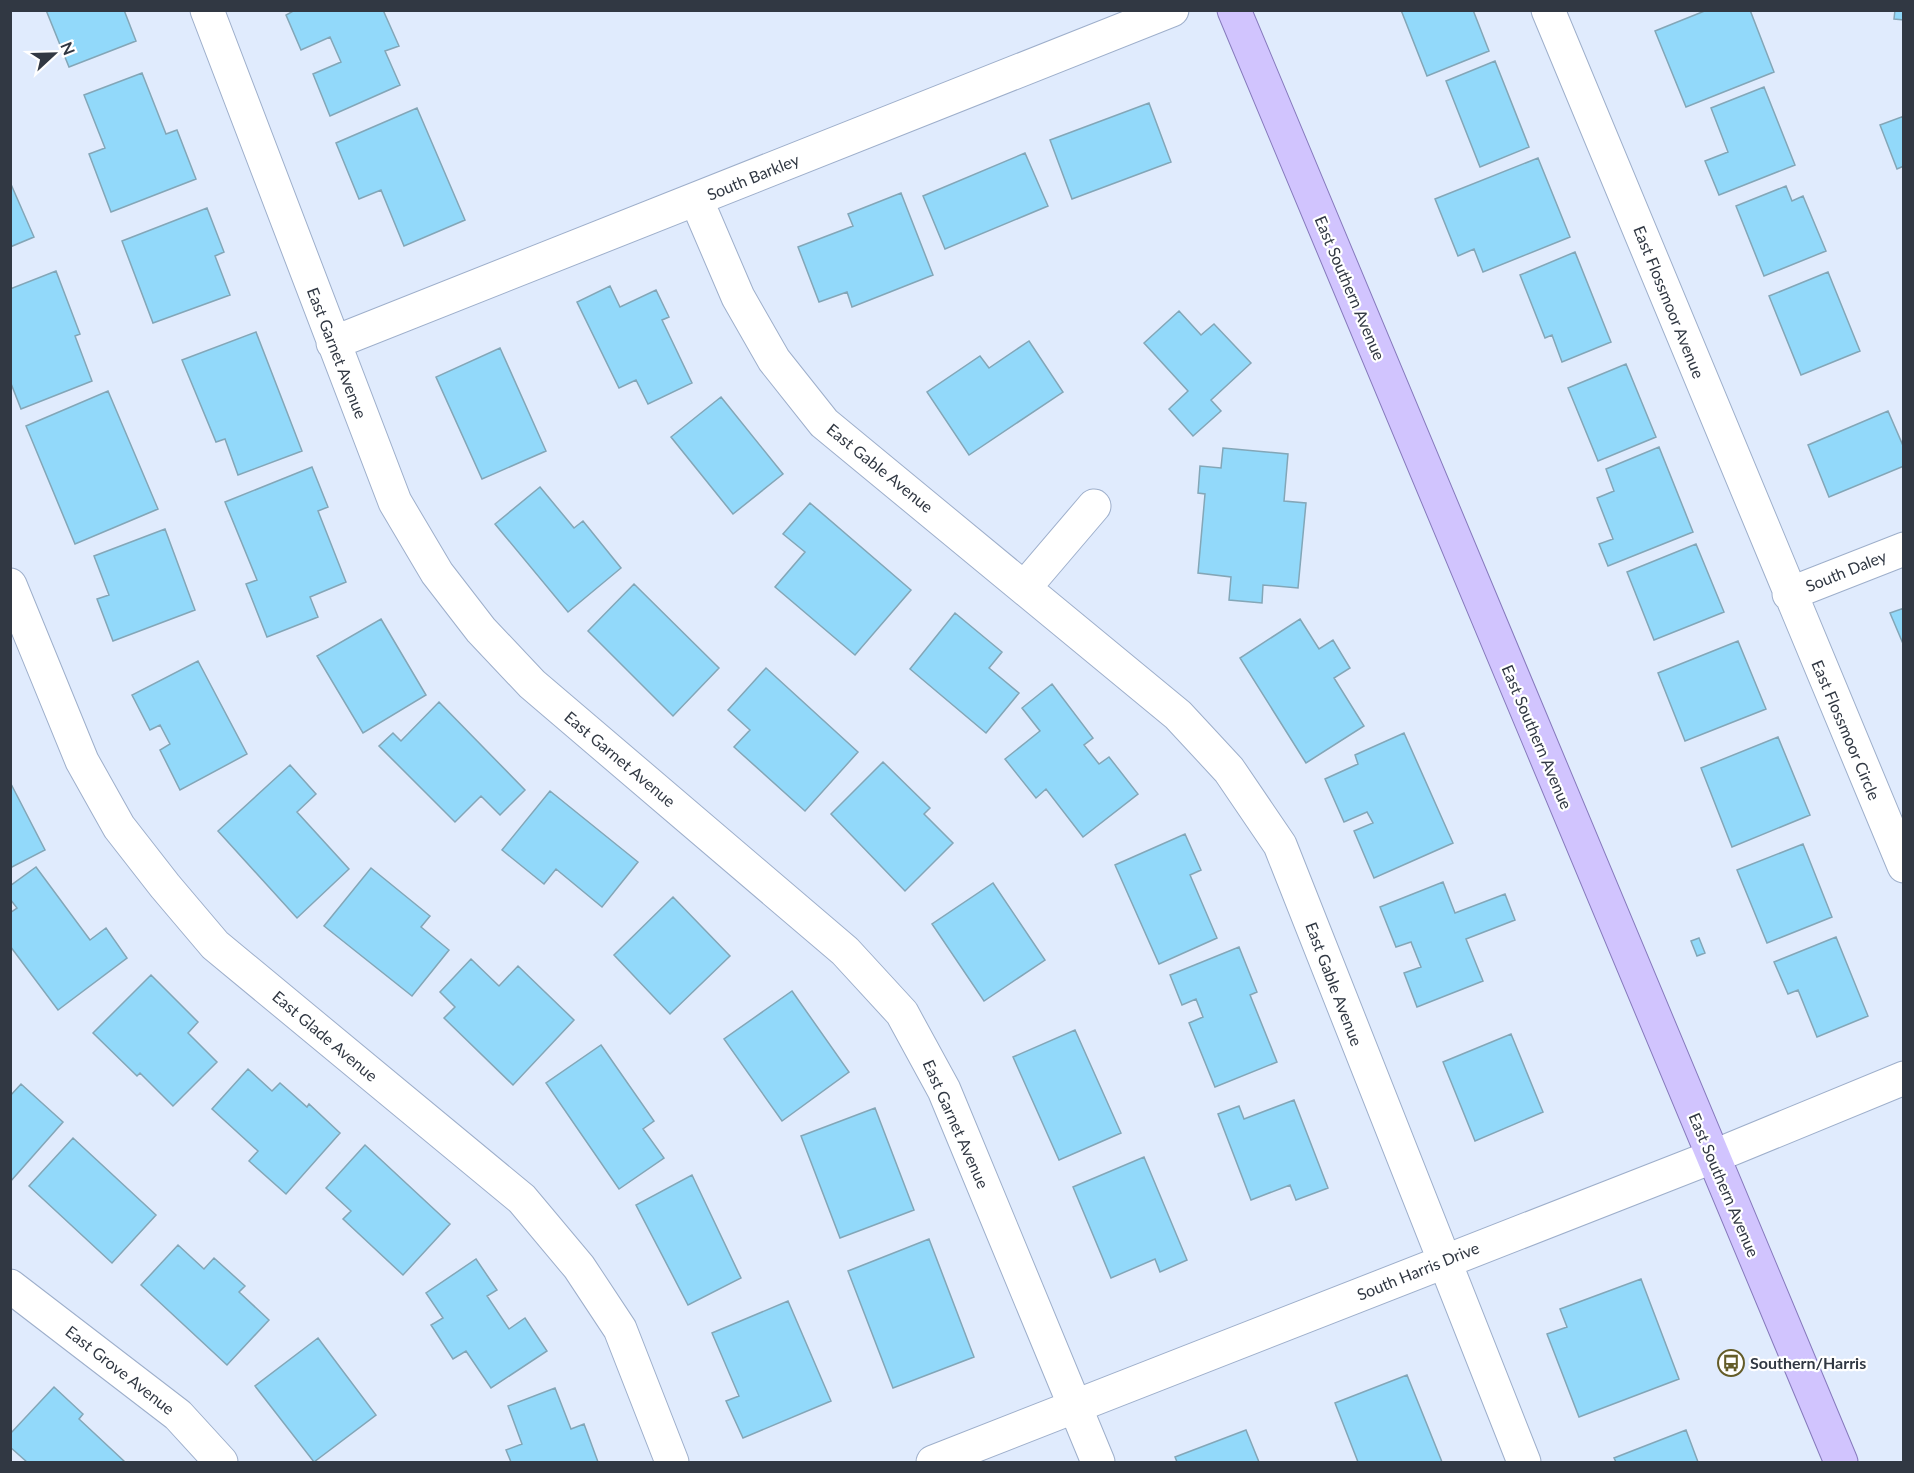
<svg xmlns="http://www.w3.org/2000/svg" width="1914" height="1473" viewBox="0 0 1914 1473" font-family="Lato,sans-serif">
<rect width="100%" height="100%" fill="#e0ebfd"/>
<!-- building -->
<path fill="#92d9fa" stroke="#83a6b7" stroke-width="1.5" d="M 46,10 L 124,10 L 136,41 L 69,67 Z
M 295,10 L 383,10 L 399,46 L 385,51 L 400,85 L 330,116 L 313,74 L 341,62 L 330,37 L 301,50 L 286,15 Z
M 1401,10 L 1473,10 L 1489,51 L 1427,76 Z
M 1707,10 L 1750,10 L 1774,72 L 1686,107 L 1655,31 Z
M 1895,10 L 1904,10 L 1904,20 L 1894,19 Z
M 1495,61 L 1529,147 L 1480,167 L 1446,81 Z
M 142,73 L 166,134 L 177,130 L 196,179 L 111,212 L 89,154 L 105,148 L 84,95 Z
M 1764,87 L 1795,165 L 1719,195 L 1705,161 L 1728,152 L 1711,108 Z
M 1149,103 L 1171,162 L 1072,199 L 1050,140 Z
M 417,108 L 465,220 L 404,246 L 381,190 L 359,199 L 336,143 Z
M 1904,116 L 1904,166 L 1897,169 L 1880,125 Z
M 1025,153 L 1048,206 L 945,249 L 923,196 Z
M 1538,158 L 1570,237 L 1483,272 L 1474,249 L 1458,256 L 1435,199 Z
M 10,182 L 34,237 L 10,247 Z
M 1786,186 L 1792,201 L 1803,196 L 1826,251 L 1764,276 L 1736,206 Z
M 901,193 L 933,275 L 852,307 L 847,292 L 819,302 L 798,247 L 853,226 L 848,214 Z
M 207,208 L 224,252 L 215,256 L 230,295 L 153,323 L 122,241 Z
M 1575,252 L 1611,342 L 1562,362 L 1552,335 L 1545,338 L 1520,275 Z
M 56,271 L 80,334 L 75,336 L 92,381 L 21,409 L 10,381 L 10,289 Z
M 1828,272 L 1860,351 L 1801,375 L 1769,296 Z
M 610,286 L 620,307 L 656,290 L 669,317 L 662,320 L 692,383 L 648,404 L 636,380 L 619,388 L 577,302 Z
M 1179,311 L 1201,335 L 1214,324 L 1251,363 L 1211,400 L 1221,411 L 1193,436 L 1169,409 L 1188,391 L 1144,343 Z
M 256,332 L 302,451 L 238,475 L 225,439 L 216,442 L 182,360 Z
M 1029,341 L 1063,392 L 969,455 L 927,392 L 980,356 L 989,368 Z
M 500,348 L 546,451 L 482,479 L 436,377 Z
M 1626,364 L 1656,437 L 1598,461 L 1568,388 Z
M 108,391 L 158,509 L 75,544 L 26,426 Z
M 721,397 L 783,474 L 733,514 L 671,437 Z
M 1888,411 L 1904,448 L 1904,466 L 1829,497 L 1808,445 Z
M 1659,447 L 1693,532 L 1608,566 L 1599,544 L 1613,539 L 1597,498 L 1614,491 L 1606,469 Z
M 1223,448 L 1288,454 L 1284,501 L 1306,503 L 1298,588 L 1263,585 L 1262,603 L 1229,600 L 1231,577 L 1198,573 L 1205,494 L 1198,493 L 1200,466 L 1221,468 Z
M 312,467 L 328,507 L 318,511 L 346,582 L 310,597 L 318,617 L 267,637 L 246,584 L 257,580 L 225,502 Z
M 540,487 L 574,528 L 583,521 L 621,568 L 568,612 L 495,524 Z
M 810,503 L 911,590 L 855,655 L 775,587 L 805,552 L 783,534 Z
M 165,529 L 195,610 L 113,641 L 97,599 L 109,595 L 94,556 Z
M 1696,544 L 1724,612 L 1654,640 L 1627,572 Z
M 634,584 L 719,668 L 673,716 L 588,631 Z
M 1904,608 L 1904,646 L 1890,613 Z
M 955,613 L 1002,652 L 989,668 L 1019,693 L 986,733 L 910,669 Z
M 381,619 L 426,695 L 363,733 L 317,656 Z
M 1300,619 L 1319,649 L 1333,640 L 1350,668 L 1334,678 L 1364,726 L 1306,763 L 1240,658 Z
M 1738,641 L 1766,709 L 1685,741 L 1658,673 Z
M 198,661 L 247,754 L 180,790 L 160,750 L 170,744 L 160,725 L 150,730 L 132,695 Z
M 766,668 L 858,752 L 805,811 L 734,747 L 750,730 L 728,710 Z
M 1052,684 L 1093,738 L 1084,745 L 1099,764 L 1109,757 L 1138,794 L 1083,837 L 1046,789 L 1036,798 L 1005,759 L 1040,731 L 1022,708 Z
M 439,702 L 525,790 L 500,815 L 481,796 L 455,822 L 379,746 L 393,733 L 401,741 Z
M 1404,733 L 1453,843 L 1374,878 L 1354,831 L 1373,823 L 1367,812 L 1344,822 L 1325,779 L 1358,764 L 1355,755 Z
M 1778,737 L 1810,815 L 1732,847 L 1701,768 Z
M 883,762 L 930,808 L 924,814 L 953,843 L 905,891 L 831,814 Z
M 290,765 L 316,794 L 297,812 L 349,869 L 297,918 L 218,831 Z
M 10,782 L 45,850 L 10,868 Z
M 550,791 L 638,862 L 602,907 L 556,869 L 544,884 L 502,850 Z
M 1185,834 L 1201,870 L 1190,875 L 1217,938 L 1159,964 L 1115,865 Z
M 1803,844 L 1832,917 L 1767,943 L 1737,870 Z
M 36,867 L 90,940 L 106,928 L 127,958 L 58,1010 L 10,946 L 10,913 L 17,908 L 10,899 L 10,886 Z
M 371,868 L 430,916 L 421,927 L 449,950 L 412,996 L 324,926 Z
M 1443,882 L 1455,913 L 1505,894 L 1515,920 L 1466,939 L 1483,981 L 1417,1007 L 1404,973 L 1421,967 L 1411,942 L 1396,947 L 1380,907 Z
M 993,883 L 1045,960 L 984,1001 L 932,924 Z
M 673,897 L 730,956 L 670,1014 L 614,955 Z
M 1836,937 L 1868,1016 L 1817,1037 L 1798,990 L 1788,994 L 1774,962 Z
M 1699,938 L 1705,953 L 1697,956 L 1691,941 Z
M 1239,947 L 1257,992 L 1250,995 L 1277,1062 L 1215,1087 L 1189,1023 L 1203,1017 L 1196,999 L 1182,1005 L 1170,975 Z
M 471,959 L 499,986 L 518,966 L 574,1020 L 513,1085 L 444,1018 L 455,1007 L 440,992 Z
M 151,975 L 198,1022 L 188,1033 L 217,1062 L 173,1106 L 140,1073 L 137,1076 L 93,1033 Z
M 792,991 L 849,1072 L 782,1121 L 724,1039 Z
M 1075,1030 L 1121,1133 L 1059,1160 L 1013,1057 Z
M 1511,1034 L 1543,1112 L 1475,1141 L 1443,1062 Z
M 601,1045 L 654,1121 L 643,1129 L 664,1158 L 619,1189 L 546,1083 Z
M 248,1069 L 272,1091 L 280,1083 L 307,1107 L 309,1104 L 340,1133 L 286,1194 L 249,1161 L 258,1151 L 212,1109 Z
M 21,1084 L 63,1122 L 10,1182 L 10,1096 Z
M 1294,1100 L 1328,1188 L 1296,1200 L 1290,1185 L 1251,1200 L 1218,1114 L 1239,1106 L 1244,1119 Z
M 875,1108 L 914,1210 L 840,1238 L 801,1136 Z
M 73,1138 L 156,1215 L 112,1263 L 29,1186 Z
M 365,1145 L 450,1224 L 403,1275 L 343,1219 L 351,1211 L 326,1188 Z
M 1144,1157 L 1187,1260 L 1160,1272 L 1155,1259 L 1111,1278 L 1073,1187 Z
M 692,1175 L 741,1278 L 688,1305 L 636,1205 Z
M 929,1239 L 974,1357 L 893,1388 L 848,1271 Z
M 178,1245 L 204,1269 L 214,1258 L 245,1286 L 239,1292 L 269,1320 L 227,1365 L 141,1285 Z
M 476,1259 L 497,1290 L 487,1296 L 509,1329 L 525,1318 L 547,1351 L 491,1388 L 466,1351 L 453,1359 L 431,1325 L 443,1318 L 426,1293 Z
M 1641,1279 L 1679,1379 L 1579,1417 L 1547,1334 L 1567,1327 L 1560,1309 Z
M 788,1301 L 831,1401 L 743,1438 L 726,1401 L 739,1396 L 712,1333 Z
M 318,1338 L 376,1415 L 314,1462 L 255,1386 Z
M 1729,1353 L 1736,1368 L 1729,1371 L 1722,1356 Z
M 1407,1375 L 1442,1462 L 1358,1462 L 1335,1403 Z
M 54,1387 L 83,1414 L 79,1419 L 125,1462 L 27,1462 L 10,1447 L 10,1434 Z
M 555,1388 L 571,1429 L 584,1424 L 598,1462 L 511,1462 L 506,1450 L 522,1444 L 508,1406 Z
M 1246,1430 L 1259,1462 L 1177,1462 L 1175,1457 Z
M 1686,1430 L 1698,1462 L 1616,1462 L 1614,1458 Z"/>
<g fill="none" stroke-linecap="round" stroke-linejoin="round">
<defs>
<path id="minor" d="M 207,10 L 395,502 L 437,573 L 481,630 L 532,684 L 845,951 L 902,1013 L 944,1090 L 1098,1462
M 1548,10 L 1904,866
M 696,199 L 738,297 L 774,360 L 824,423 L 1178,715 L 1229,770 L 1280,845 L 1524,1462
M 333,343 L 1172,10
M 10,585 L 82,761 L 119,827 L 165,886 L 215,945 L 522,1199 L 579,1267 L 620,1329 L 672,1462
M 1025,587 L 1094,506
M 1789,594 L 1904,549
M 10,1286 L 178,1415 L 221,1462
M 933,1462 L 1712,1157 L 1904,1078"/>
<path id="major" d="M 1234,10 L 1841,1462"/>
</defs>
<!-- minor casing -->
<use href="#minor" stroke="#9eafcb" stroke-width="35"/>
<!-- major casing -->
<use href="#major" stroke="#867abc" stroke-width="35"/>
<!-- minor -->
<use href="#minor" stroke="#fff" stroke-width="33"/>
<!-- major -->
<use href="#major" stroke="#d1c4fe" stroke-width="33"/>
</g>
<!-- icons -->
<defs>
<symbol id="bus-ring" viewBox="-11 -11 22 22"><circle r="9.5" fill="#fff" stroke="#645c28" stroke-width="1.5"/><path d="M-5-6H5V4H4V6H2V4H-2V6H-4V4H-5ZM-3.5-4V0h7V-4ZM-3.5 1.2v1.5H-2V1.2ZM2 1.2v1.5H3.5V1.2Z" fill="#645c28"/></symbol>
</defs>
<g fill-rule="evenodd">
<use href="#bus-ring" x="1716" y="1348" width="30" height="30"/>
</g>
<g text-anchor="middle" stroke-width="4.5" stroke-linejoin="round" paint-order="stroke">
<!-- street labels -->
<g font-size="16" fill="#313843" stroke="#fff">
<text transform="translate(753 177) rotate(-22)" y="6">South Barkley</text>
<text transform="translate(1350 288) rotate(67)" y="6">East Southern Avenue</text>
<text transform="translate(1669 302) rotate(68)" y="6">East Flossmoor Avenue</text>
<text transform="translate(337 353) rotate(69)" y="6">East Garnet Avenue</text>
<text transform="translate(880 468) rotate(39)" y="6">East Gable Avenue</text>
<text transform="translate(1846 571) rotate(-22)" y="6">South Daley</text>
<text transform="translate(1846 730) rotate(67)" y="6">East Flossmoor Circle</text>
<text transform="translate(1537 737) rotate(67)" y="6">East Southern Avenue</text>
<text transform="translate(620 759) rotate(40)" y="6">East Garnet Avenue</text>
<text transform="translate(1334 984) rotate(69)" y="6">East Gable Avenue</text>
<text transform="translate(325 1036) rotate(40)" y="6">East Glade Avenue</text>
<text transform="translate(956 1124) rotate(66)" y="6">East Garnet Avenue</text>
<text transform="translate(1724 1185) rotate(67)" y="6">East Southern Avenue</text>
<text transform="translate(1418 1271) rotate(-22)" y="6">South Harris Drive</text>
<text transform="translate(120 1370) rotate(38)" y="6">East Grove Avenue</text>
</g>
<!-- poi labels -->
<g font-size="16" font-weight="bold" fill="#313843" stroke="#fff" text-anchor="start">
<text x="1750" y="1369">Southern/Harris</text>
</g>
</g>
<!-- border -->
<rect width="1914" height="1473" fill="none" stroke="#313843" stroke-width="24"/>
<!-- north arrow -->
<g transform="translate(54 54) rotate(68)" stroke="#ffffff" stroke-width="4.5" paint-order="stroke">
<path d="M0-4.5L10 22L0 15L-10 22Z" fill="#313843"/>
<text y="-9" font-size="16" font-weight="bold" text-anchor="middle" fill="#313843">N</text>
</g>
</svg>
